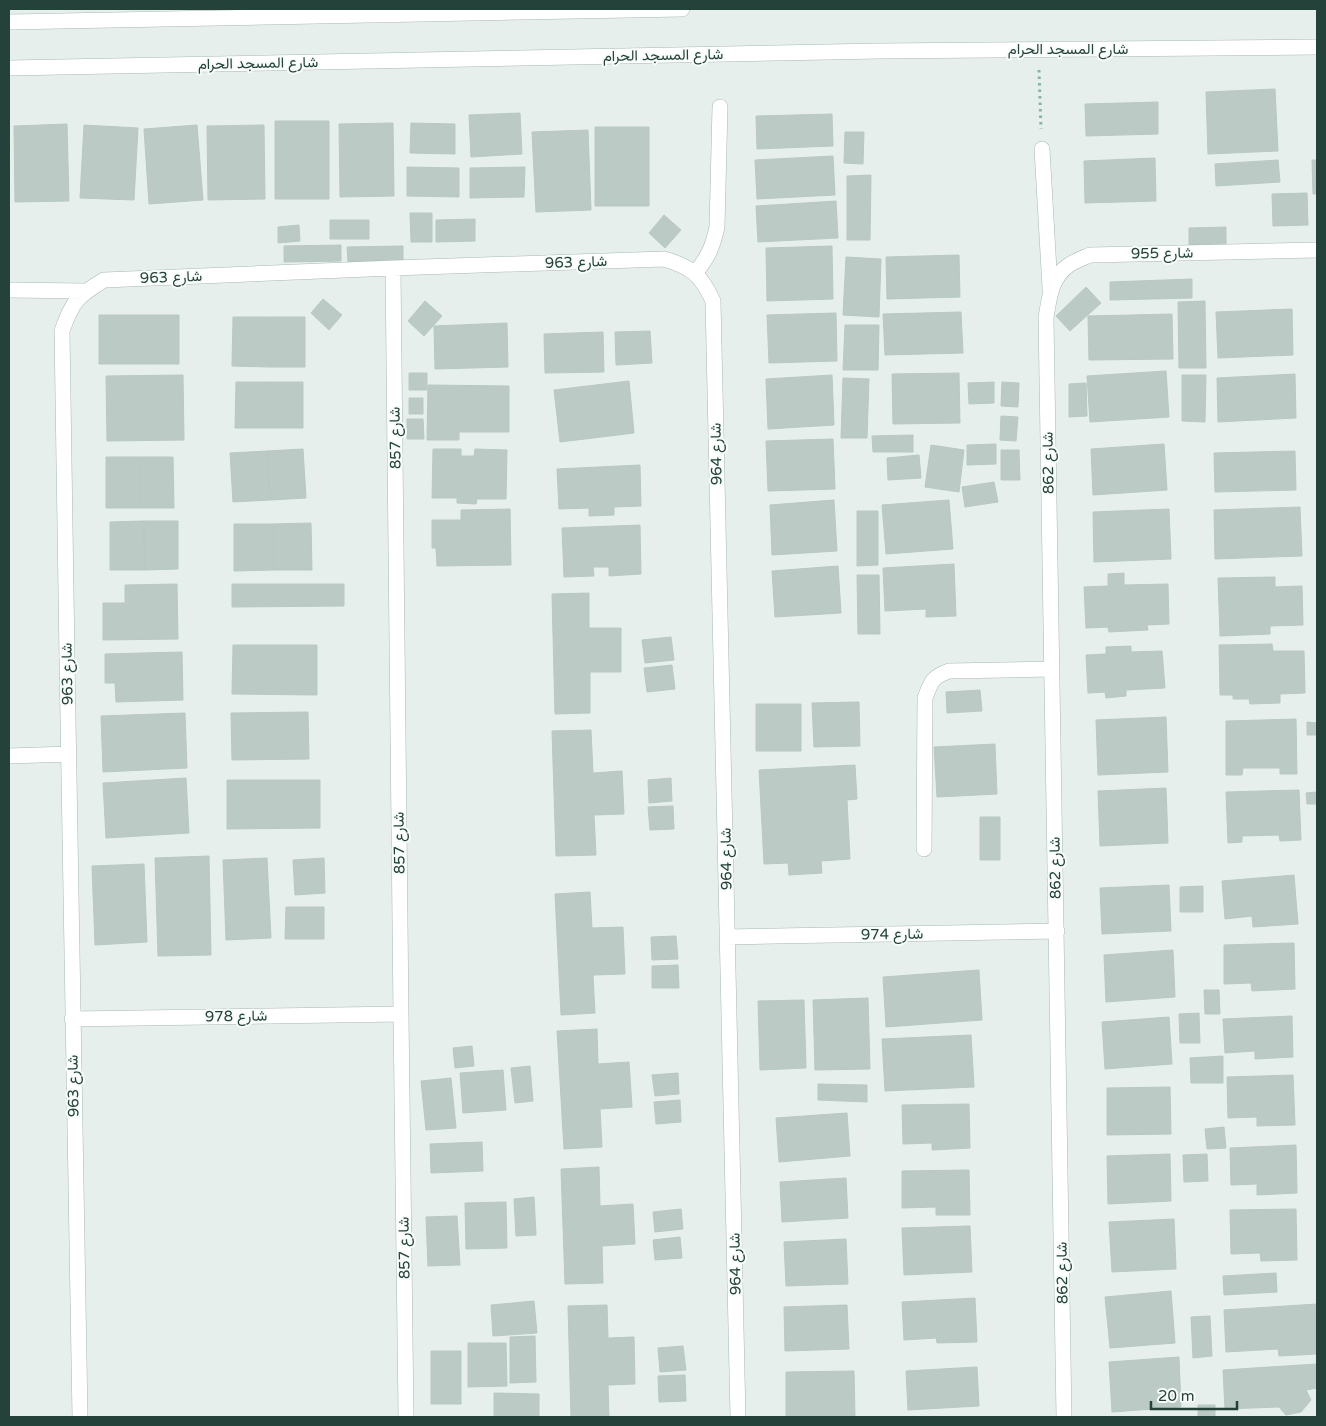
<svg xmlns="http://www.w3.org/2000/svg" width="1326" height="1426" viewBox="0 0 1326 1426" font-family="'Varela Round',Vazirmatn,sans-serif">
<rect width="100%" height="100%" fill="#e6efeb"/>
<!-- building -->
<path fill="#bbcac4" stroke="#b8c9c2" d="M 1275,89 L 1278,151 L 1208,154 L 1206,92 Z
M 1158,102 L 1158,134 L 1086,136 L 1085,104 Z
M 520,113 L 522,154 L 471,157 L 469,115 Z
M 832,114 L 833,146 L 757,149 L 756,116 Z
M 275,121 L 329,121 L 329,199 L 275,199 Z
M 393,123 L 394,196 L 340,197 L 339,124 Z
M 411,123 L 455,124 L 455,154 L 410,153 Z
M 67,124 L 69,201 L 15,202 L 14,126 Z
M 84,125 L 138,128 L 134,200 L 80,198 Z
M 197,125 L 203,200 L 149,204 L 144,129 Z
M 264,125 L 265,199 L 208,200 L 207,126 Z
M 595,127 L 649,127 L 649,206 L 595,206 Z
M 588,130 L 591,210 L 536,212 L 532,132 Z
M 845,132 L 864,132 L 863,164 L 844,163 Z
M 833,156 L 835,195 L 757,199 L 755,160 Z
M 1155,158 L 1156,201 L 1085,203 L 1084,161 Z
M 1278,160 L 1280,182 L 1216,186 L 1215,164 Z
M 1312,160 L 1317,160 L 1317,194 L 1313,194 Z
M 407,167 L 459,168 L 459,197 L 407,196 Z
M 525,167 L 524,197 L 470,198 L 470,168 Z
M 871,175 L 870,240 L 847,240 L 847,176 Z
M 1307,193 L 1308,225 L 1273,226 L 1272,194 Z
M 836,201 L 838,238 L 758,242 L 756,206 Z
M 410,213 L 432,213 L 432,242 L 411,242 Z
M 664,215 L 681,230 L 665,248 L 649,233 Z
M 475,219 L 475,241 L 436,242 L 436,220 Z
M 330,220 L 369,220 L 369,239 L 330,239 Z
M 299,225 L 300,241 L 278,243 L 278,227 Z
M 1226,227 L 1226,245 L 1189,246 L 1189,228 Z
M 341,245 L 341,261 L 284,262 L 284,246 Z
M 403,246 L 403,261 L 348,262 L 347,247 Z
M 832,246 L 833,299 L 767,301 L 766,248 Z
M 959,255 L 960,297 L 887,299 L 886,257 Z
M 846,257 L 881,259 L 879,317 L 843,315 Z
M 1192,279 L 1192,298 L 1110,300 L 1110,282 Z
M 1086,287 L 1101,303 L 1070,331 L 1056,316 Z
M 323,299 L 342,315 L 329,330 L 311,313 Z
M 425,301 L 442,316 L 424,336 L 408,321 Z
M 1205,301 L 1206,368 L 1179,368 L 1178,302 Z
M 1292,309 L 1293,355 L 1218,358 L 1216,312 Z
M 961,312 L 963,353 L 885,355 L 883,314 Z
M 836,313 L 837,361 L 769,363 L 767,315 Z
M 1172,314 L 1173,359 L 1089,360 L 1088,316 Z
M 99,315 L 139,315 L 139,364 L 99,364 Z
M 139,315 L 179,315 L 179,364 L 139,364 Z
M 233,317 L 269,317 L 269,367 L 232,366 Z
M 269,317 L 305,317 L 305,367 L 269,367 Z
M 507,323 L 508,367 L 435,369 L 434,326 Z
M 845,325 L 879,325 L 878,370 L 843,370 Z
M 650,331 L 652,363 L 616,365 L 615,332 Z
M 603,332 L 604,372 L 545,373 L 544,334 Z
M 1166,371 L 1169,417 L 1090,422 L 1087,376 Z
M 409,373 L 427,373 L 427,390 L 409,390 Z
M 959,373 L 960,423 L 893,424 L 892,374 Z
M 1295,374 L 1296,418 L 1218,422 L 1217,378 Z
M 183,375 L 184,440 L 107,441 L 106,376 Z
M 832,375 L 834,425 L 768,429 L 766,379 Z
M 1182,375 L 1206,375 L 1205,422 L 1182,421 Z
M 843,378 L 869,379 L 867,438 L 841,438 Z
M 629,381 L 634,433 L 560,442 L 554,390 Z
M 236,382 L 269,382 L 269,428 L 235,428 Z
M 269,382 L 303,382 L 303,428 L 269,428 Z
M 994,382 L 994,403 L 969,404 L 968,383 Z
M 1002,382 L 1019,383 L 1018,407 L 1001,406 Z
M 1086,383 L 1087,416 L 1069,417 L 1069,384 Z
M 428,385 L 509,386 L 509,432 L 459,432 L 459,440 L 427,440 Z
M 409,398 L 423,398 L 423,414 L 409,414 Z
M 1001,416 L 1018,417 L 1016,441 L 1000,440 Z
M 407,419 L 423,419 L 424,439 L 407,439 Z
M 913,435 L 913,452 L 873,452 L 872,436 Z
M 833,439 L 835,489 L 768,491 L 766,441 Z
M 996,444 L 996,464 L 967,465 L 967,445 Z
M 1164,444 L 1167,490 L 1093,495 L 1091,449 Z
M 931,445 L 964,450 L 959,492 L 925,487 Z
M 303,449 L 306,498 L 270,500 L 267,451 Z
M 433,449 L 461,449 L 461,456 L 474,456 L 475,449 L 507,450 L 506,499 L 477,499 L 476,504 L 457,503 L 457,498 L 432,498 Z
M 1001,450 L 1019,450 L 1020,480 L 1001,480 Z
M 267,451 L 270,500 L 233,502 L 230,453 Z
M 1295,451 L 1296,490 L 1215,492 L 1214,453 Z
M 919,455 L 921,478 L 888,480 L 887,458 Z
M 106,457 L 140,457 L 140,508 L 106,508 Z
M 140,457 L 173,457 L 174,508 L 140,508 Z
M 640,465 L 641,506 L 614,507 L 614,515 L 589,516 L 589,508 L 559,509 L 557,469 Z
M 994,482 L 998,502 L 965,507 L 962,487 Z
M 834,500 L 837,551 L 772,555 L 770,505 Z
M 949,500 L 953,549 L 886,554 L 882,505 Z
M 1300,507 L 1302,556 L 1215,559 L 1214,510 Z
M 510,509 L 511,565 L 437,566 L 436,548 L 432,548 L 432,520 L 461,520 L 461,510 Z
M 1169,509 L 1171,559 L 1094,562 L 1093,512 Z
M 857,511 L 878,511 L 878,565 L 857,566 Z
M 144,521 L 145,570 L 110,570 L 110,522 Z
M 144,521 L 178,521 L 178,569 L 145,570 Z
M 311,523 L 312,570 L 273,570 L 273,524 Z
M 234,524 L 273,524 L 273,570 L 234,571 Z
M 640,525 L 641,574 L 609,576 L 609,567 L 593,567 L 594,576 L 564,577 L 562,528 Z
M 954,564 L 956,616 L 926,617 L 926,609 L 885,611 L 883,568 Z
M 838,566 L 841,613 L 775,617 L 772,571 Z
M 1124,573 L 1124,585 L 1168,584 L 1169,624 L 1147,625 L 1148,630 L 1109,632 L 1108,627 L 1086,628 L 1084,587 L 1108,586 L 1108,574 Z
M 857,575 L 879,575 L 880,634 L 858,634 Z
M 1275,577 L 1275,587 L 1302,586 L 1303,625 L 1270,626 L 1270,634 L 1220,636 L 1218,578 Z
M 177,584 L 178,639 L 103,640 L 103,603 L 125,603 L 125,585 Z
M 232,584 L 344,584 L 344,606 L 232,607 Z
M 589,593 L 589,628 L 621,628 L 621,672 L 590,672 L 590,713 L 555,714 L 552,594 Z
M 671,637 L 674,660 L 645,663 L 642,640 Z
M 1272,644 L 1273,651 L 1304,651 L 1305,693 L 1280,694 L 1280,703 L 1250,704 L 1249,699 L 1233,699 L 1233,695 L 1220,695 L 1219,645 Z
M 233,645 L 317,645 L 317,695 L 232,694 Z
M 1131,646 L 1131,652 L 1162,651 L 1165,688 L 1126,690 L 1126,696 L 1106,698 L 1105,692 L 1088,693 L 1086,655 L 1106,654 L 1106,647 Z
M 182,652 L 183,700 L 116,702 L 115,683 L 105,683 L 105,654 Z
M 672,665 L 675,689 L 647,692 L 644,668 Z
M 980,690 L 982,711 L 947,713 L 946,692 Z
M 859,702 L 860,746 L 814,747 L 812,703 Z
M 756,704 L 801,704 L 801,751 L 756,751 Z
M 308,712 L 309,759 L 232,760 L 231,713 Z
M 185,713 L 187,768 L 103,772 L 101,716 Z
M 1166,717 L 1168,772 L 1098,775 L 1096,720 Z
M 1296,719 L 1297,774 L 1280,774 L 1280,768 L 1243,768 L 1242,775 L 1226,775 L 1226,721 Z
M 1307,722 L 1317,723 L 1317,735 L 1307,735 Z
M 591,730 L 593,773 L 622,771 L 624,814 L 594,815 L 596,855 L 556,856 L 552,731 Z
M 995,744 L 997,794 L 937,797 L 934,747 Z
M 855,765 L 857,799 L 847,800 L 850,859 L 821,861 L 822,873 L 789,875 L 788,863 L 764,864 L 759,770 Z
M 186,778 L 189,833 L 106,838 L 103,783 Z
M 671,778 L 672,801 L 649,803 L 648,780 Z
M 227,780 L 320,780 L 320,828 L 227,829 Z
M 1166,788 L 1168,843 L 1100,846 L 1098,791 Z
M 1299,790 L 1301,840 L 1280,841 L 1279,835 L 1242,836 L 1242,842 L 1228,843 L 1226,792 Z
M 1317,792 L 1317,804 L 1307,804 L 1306,793 Z
M 673,806 L 674,829 L 650,830 L 648,807 Z
M 980,817 L 1000,817 L 1000,860 L 980,860 Z
M 209,856 L 211,955 L 158,956 L 155,858 Z
M 267,858 L 271,938 L 226,940 L 223,860 Z
M 324,858 L 325,893 L 295,895 L 293,860 Z
M 144,864 L 147,942 L 95,945 L 92,866 Z
M 1294,875 L 1298,924 L 1253,927 L 1252,916 L 1225,919 L 1222,881 Z
M 1169,885 L 1171,931 L 1102,934 L 1100,888 Z
M 1203,886 L 1203,912 L 1180,912 L 1180,887 Z
M 590,892 L 592,928 L 623,927 L 625,974 L 593,975 L 595,1013 L 561,1015 L 555,894 Z
M 286,907 L 324,907 L 324,939 L 285,939 Z
M 676,936 L 678,959 L 652,960 L 651,937 Z
M 1294,943 L 1295,989 L 1252,991 L 1251,983 L 1224,984 L 1224,945 Z
M 1173,950 L 1175,997 L 1106,1002 L 1104,955 Z
M 678,965 L 679,988 L 652,988 L 652,966 Z
M 979,970 L 982,1020 L 886,1027 L 883,977 Z
M 1204,990 L 1219,990 L 1220,1014 L 1205,1014 Z
M 868,998 L 870,1069 L 815,1070 L 813,1000 Z
M 804,1000 L 806,1068 L 760,1070 L 758,1001 Z
M 1199,1013 L 1200,1043 L 1180,1043 L 1179,1014 Z
M 1292,1016 L 1293,1057 L 1255,1059 L 1255,1051 L 1225,1053 L 1223,1019 Z
M 1169,1017 L 1172,1064 L 1105,1069 L 1102,1022 Z
M 597,1029 L 598,1064 L 629,1062 L 632,1107 L 600,1109 L 602,1147 L 564,1149 L 557,1031 Z
M 971,1035 L 974,1087 L 885,1091 L 882,1039 Z
M 472,1046 L 474,1066 L 455,1068 L 453,1048 Z
M 1223,1056 L 1223,1083 L 1191,1083 L 1190,1058 Z
M 530,1066 L 533,1101 L 515,1103 L 511,1068 Z
M 503,1070 L 506,1110 L 463,1113 L 460,1073 Z
M 678,1073 L 679,1094 L 655,1096 L 652,1075 Z
M 1293,1075 L 1295,1125 L 1257,1126 L 1257,1117 L 1228,1118 L 1227,1077 Z
M 451,1078 L 456,1128 L 426,1130 L 421,1081 Z
M 818,1084 L 867,1085 L 867,1102 L 818,1100 Z
M 1170,1087 L 1171,1134 L 1107,1135 L 1107,1088 Z
M 680,1100 L 681,1122 L 656,1124 L 654,1102 Z
M 969,1104 L 970,1148 L 932,1150 L 932,1143 L 903,1144 L 902,1105 Z
M 847,1113 L 850,1156 L 779,1162 L 776,1118 Z
M 1224,1127 L 1226,1148 L 1207,1149 L 1205,1129 Z
M 482,1142 L 483,1171 L 431,1173 L 430,1144 Z
M 1296,1145 L 1297,1193 L 1257,1195 L 1257,1184 L 1231,1185 L 1230,1148 Z
M 1170,1154 L 1171,1201 L 1108,1204 L 1107,1156 Z
M 1207,1154 L 1208,1181 L 1184,1182 L 1183,1155 Z
M 599,1167 L 600,1206 L 633,1204 L 635,1244 L 602,1246 L 603,1283 L 565,1284 L 561,1169 Z
M 969,1170 L 970,1215 L 936,1215 L 936,1207 L 902,1208 L 902,1171 Z
M 846,1178 L 848,1218 L 782,1222 L 780,1182 Z
M 534,1197 L 536,1235 L 516,1236 L 514,1199 Z
M 506,1202 L 507,1248 L 466,1249 L 465,1203 Z
M 681,1209 L 683,1229 L 655,1232 L 653,1212 Z
M 1296,1209 L 1297,1260 L 1261,1261 L 1260,1253 L 1231,1254 L 1230,1210 Z
M 457,1216 L 460,1265 L 428,1266 L 426,1217 Z
M 1174,1219 L 1176,1269 L 1112,1272 L 1109,1222 Z
M 970,1226 L 972,1272 L 904,1275 L 902,1228 Z
M 680,1237 L 682,1258 L 655,1260 L 653,1240 Z
M 846,1239 L 848,1284 L 786,1286 L 784,1242 Z
M 1276,1273 L 1277,1292 L 1224,1295 L 1223,1276 Z
M 1171,1291 L 1175,1343 L 1110,1348 L 1105,1297 Z
M 975,1298 L 977,1342 L 937,1343 L 936,1338 L 904,1340 L 902,1302 Z
M 534,1301 L 537,1333 L 493,1336 L 491,1305 Z
M 1317,1304 L 1317,1354 L 1279,1356 L 1278,1349 L 1226,1352 L 1224,1310 Z
M 607,1305 L 608,1338 L 634,1337 L 635,1384 L 608,1385 L 609,1417 L 571,1417 L 568,1306 Z
M 847,1305 L 849,1349 L 785,1351 L 784,1307 Z
M 1210,1316 L 1212,1356 L 1193,1358 L 1191,1317 Z
M 535,1336 L 536,1382 L 510,1383 L 510,1337 Z
M 468,1343 L 506,1343 L 507,1386 L 468,1387 Z
M 683,1346 L 686,1370 L 660,1372 L 658,1348 Z
M 431,1351 L 461,1351 L 461,1404 L 431,1404 Z
M 1179,1357 L 1181,1407 L 1112,1412 L 1109,1362 Z
M 1317,1364 L 1317,1388 L 1306,1390 L 1311,1400 L 1301,1412 L 1286,1415 L 1279,1407 L 1225,1409 L 1223,1370 Z
M 977,1367 L 979,1406 L 908,1410 L 906,1371 Z
M 854,1371 L 855,1416 L 786,1417 L 786,1372 Z
M 685,1375 L 686,1401 L 659,1402 L 658,1376 Z
M 494,1393 L 539,1394 L 539,1417 L 494,1417 Z
M 1198,1405 L 1215,1405 L 1215,1417 L 1198,1417 Z"/>
<g fill="none" stroke-linecap="round" stroke-linejoin="round">
<defs>
<path id="minor" d="M 9,22 L 682,9
M 9,68 L 880,51 L 1317,47
M 1042,149 L 1050,288
M 393,268 L 401,1014 L 406,1417
M 695,273 C 708,258 713,246 717,227 L 720,107
M 9,290 L 84,291
M 9,756 L 69,754
M 924,849 L 925,698 C 931,682 932,677 949,671 L 1050,669
M 727,937 L 1057,931
M 72,1019 L 401,1014
M 80,1417 C 72,1055 68,693 62,331 C 72,302 77,296 104,280 L 393,268 L 664,259 C 692,267 701,275 713,301 L 738,1417
M 1064,1417 C 1058,1051 1050,685 1046,318 C 1049,299 1051,277 1069,265 C 1075,261 1083,258 1090,255 L 1317,250"/>
</defs>
<!-- minor casing -->
<use href="#minor" stroke="#a8b8b2" stroke-width="16"/>
<!-- path -->
<path stroke="#86b3a5" stroke-width="3" stroke-dasharray="2.5 4" stroke-linecap="butt" d="M 1039,70 L 1041,129"/>
<!-- minor -->
<use href="#minor" stroke="#fff" stroke-width="15"/>
</g>
<g text-anchor="middle" stroke-width="4" stroke-linejoin="round" paint-order="stroke">
<!-- street labels -->
<g font-size="15" fill="#24423a" stroke="#f7fbf9">
<text x="1068" y="54">شارع المسجد الحرام</text>
<text transform="translate(663 55) rotate(-1)" y="5">شارع المسجد الحرام</text>
<text transform="translate(258 63) rotate(-1)" y="5">شارع المسجد الحرام</text>
<text transform="translate(1162 253) rotate(-1)" y="5">شارع 955</text>
<text transform="translate(576 262) rotate(-2)" y="5">شارع 963</text>
<text transform="translate(171 277) rotate(-2)" y="5">شارع 963</text>
<text transform="translate(395 438) rotate(-91)" y="5">شارع 857</text>
<text transform="translate(716 454) rotate(-91)" y="5">شارع 964</text>
<text transform="translate(1048 463) rotate(-91)" y="5">شارع 862</text>
<text transform="translate(67 674) rotate(-91)" y="5">شارع 963</text>
<text transform="translate(399 843) rotate(-91)" y="5">شارع 857</text>
<text transform="translate(726 859) rotate(-91)" y="5">شارع 964</text>
<text transform="translate(1055 868) rotate(-91)" y="5">شارع 862</text>
<text transform="translate(892 934) rotate(-1)" y="5">شارع 974</text>
<text transform="translate(236 1016) rotate(-1)" y="5">شارع 978</text>
<text transform="translate(73 1086) rotate(-91)" y="5">شارع 963</text>
<text transform="translate(404 1248) rotate(-91)" y="5">شارع 857</text>
<text transform="translate(735 1264) rotate(-91)" y="5">شارع 964</text>
<text transform="translate(1062 1273) rotate(-91)" y="5">شارع 862</text>
</g>
</g>
<!-- border -->
<rect width="1326" height="1426" fill="none" stroke="#24423a" stroke-width="20"/>
<!-- scale -->
<path d="M1151 1401v8h86v-8" fill="none" stroke="#24423a" stroke-width="2.5"/>
<text x="1158" y="1401" font-size="15" fill="#24423a" stroke="#f7fbf9" stroke-width="4" paint-order="stroke">20 m</text>
</svg>
